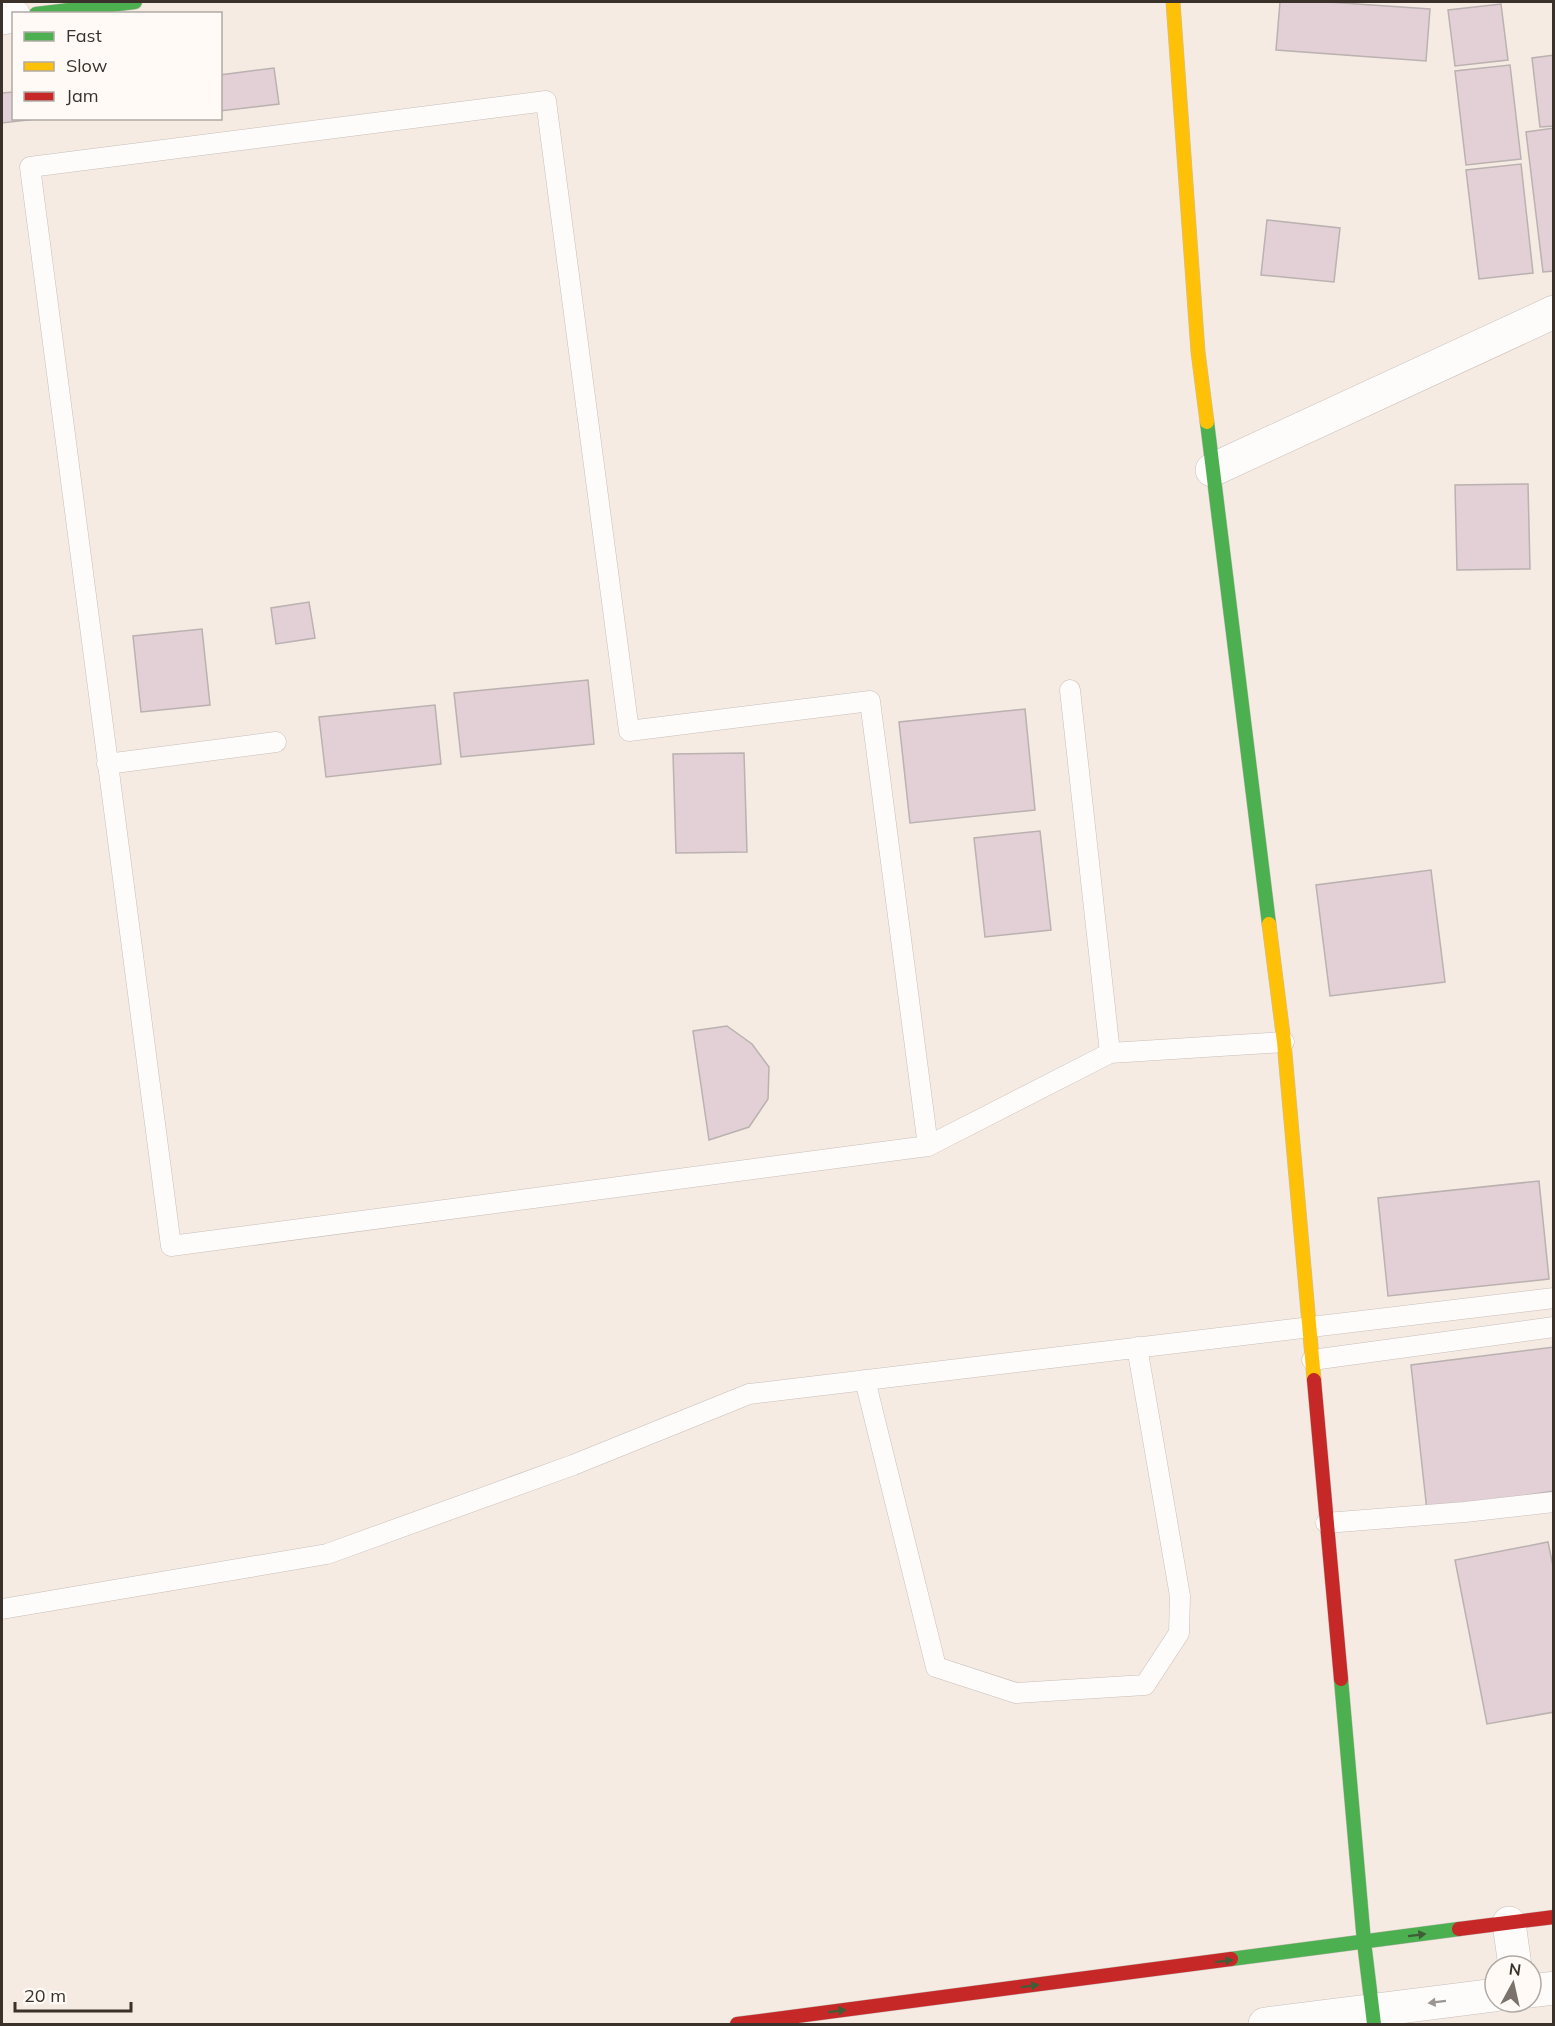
<svg xmlns="http://www.w3.org/2000/svg" width="1555" height="2026" viewBox="0 0 1555 2026" font-family="Mulish,sans-serif">
<rect width="100%" height="100%" fill="#f5ebe3"/>
<!-- building -->
<path fill="#e3d0d6" stroke="#bab1b0" stroke-width="1.5" d="M 1280,2 L 1328,2 L 1430,9 L 1426,61 L 1276,50 Z
M 1501,4 L 1508,60 L 1455,66 L 1448,10 Z
M 1554,55 L 1554,126 L 1540,127 L 1532,58 Z
M 1510,65 L 1521,159 L 1466,165 L 1455,71 Z
M 274,68 L 279,104 L 220,111 L 220,75 Z
M 14,92 L 14,118 L 45,118 L 2,123 L 2,93 Z
M 1554,128 L 1554,271 L 1543,272 L 1526,132 Z
M 1521,164 L 1533,273 L 1479,279 L 1466,170 Z
M 1267,220 L 1340,228 L 1334,282 L 1261,275 Z
M 1528,484 L 1530,569 L 1457,570 L 1455,485 Z
M 309,602 L 315,638 L 276,644 L 271,608 Z
M 202,629 L 210,705 L 141,712 L 133,636 Z
M 588,680 L 594,744 L 461,757 L 454,693 Z
M 435,705 L 441,764 L 326,777 L 319,717 Z
M 1025,709 L 1035,810 L 910,823 L 899,722 Z
M 744,753 L 747,852 L 676,853 L 673,754 Z
M 1040,831 L 1051,930 L 985,937 L 974,838 Z
M 1431,870 L 1445,982 L 1330,996 L 1316,885 Z
M 727,1026 L 752,1044 L 769,1067 L 768,1099 L 749,1127 L 709,1140 L 693,1031 Z
M 1539,1181 L 1549,1279 L 1388,1296 L 1378,1198 Z
M 1554,1347 L 1554,1491 L 1427,1511 L 1411,1365 Z
M 1548,1542 L 1554,1571 L 1554,1712 L 1487,1724 L 1455,1560 Z"/>
<g fill="none" stroke-linecap="round" stroke-linejoin="round">
<defs>
<path id="lane" d="M 1070,690 L 1110,1053
M 107,764 L 276,742
M 928,1146 L 870,701 L 629,731 L 546,101 L 30,167 L 171,1246 L 928,1146 L 1110,1053 L 1284,1042
M 1312,1360 L 1554,1327
M 865,1380 L 936,1667 L 1016,1693 L 1145,1685 L 1179,1633 L 1180,1596 L 1137,1347
M 1326,1523 L 1465,1512 L 1554,1502
M 2,1609 L 327,1554 L 573,1465 L 749,1394 L 1554,1298"/>
<path id="street" d="M 2,18 L 14,16
M 1212,470 L 1554,312
M 1509,1923 L 1515,1966
M 1531,1991 L 1554,1988
M 1265,2024 L 1495,1995"/>
<path id="fast" d="M 36,14 L 135,2
M 1207,422 L 1269,924
M 1341,1679 L 1364,1942 L 1374,2024
M 1231,1959 L 1459,1929"/>
<path id="slow" d="M 1173,2 L 1198,352 L 1207,422
M 1269,924 L 1284,1042 L 1314,1380"/>
<path id="jam" d="M 1314,1380 L 1341,1679
M 1459,1929 L 1554,1917
M 737,2024 L 1231,1959"/>
</defs>
<!-- lane casing -->
<use href="#lane" stroke="#c7beb8" stroke-width="21"/>
<!-- street casing -->
<use href="#street" stroke="#c7beb8" stroke-width="34"/>
<!-- fast casing -->
<use href="#fast" stroke="#c7beb8" stroke-width="15"/>
<!-- slow casing -->
<use href="#slow" stroke="#c7beb8" stroke-width="15"/>
<!-- jam casing -->
<use href="#jam" stroke="#c7beb8" stroke-width="15"/>
<!-- lane -->
<use href="#lane" stroke="#fefcfb" stroke-width="20"/>
<!-- street -->
<use href="#street" stroke="#fefcfb" stroke-width="33"/>
<!-- fast -->
<use href="#fast" stroke="#4caf50" stroke-width="14"/>
<!-- slow -->
<use href="#slow" stroke="#ffc107" stroke-width="14"/>
<!-- jam -->
<use href="#jam" stroke="#c62828" stroke-width="14"/>
</g>
<!-- one-way arrows -->
<defs><path id="oneway-solid" d="M-6-.8H1V-3.2L6.5 0L1 3.2V.8H-6Z" transform="scale(1.5)"/></defs>
<g fill="#405d38">
<use href="#oneway-solid" transform="translate(1417 1935) rotate(-7)"/>
<use href="#oneway-solid" transform="translate(1224 1961) rotate(-7)"/>
<use href="#oneway-solid" transform="translate(1030 1986) rotate(-7)"/>
<use href="#oneway-solid" transform="translate(837 2011) rotate(-7)"/>
</g>
<use fill="#9c9693" href="#oneway-solid" transform="translate(1437 2002) rotate(173)"/>
<!-- border -->
<rect width="1555" height="2026" fill="none" stroke="#3a312b" stroke-width="6"/>
<!-- legend -->
<rect x="12" y="12" width="210" height="108" fill="#fffaf6" stroke="#b0aaa5" stroke-width="1.5"/>
<rect x="24" y="32" width="30" height="9" fill="#4caf50" stroke="#b0aaa5" stroke-width="1.5"/>
<text x="66" y="42" font-size="18" fill="#3a312b">Fast</text>
<rect x="24" y="62" width="30" height="9" fill="#ffc107" stroke="#b0aaa5" stroke-width="1.5"/>
<text x="66" y="72" font-size="18" fill="#3a312b">Slow</text>
<rect x="24" y="92" width="30" height="9" fill="#c62828" stroke="#b0aaa5" stroke-width="1.5"/>
<text x="66" y="102" font-size="18" fill="#3a312b">Jam</text>
<!-- north arrow -->
<g transform="translate(1513 1984) rotate(8)"><circle r="28" fill="#fffaf6" stroke="#b0aaa5" stroke-width="1.5"/>
<path d="M0-4.5L10 22L0 15L-10 22Z" fill="#7b726b"/>
<text y="-9" font-size="16" font-weight="bold" text-anchor="middle" fill="#3a312b">N</text>
</g>
<!-- scale -->
<path d="M15 2002v9h116v-9" fill="none" stroke="#3a312b" stroke-width="3"/>
<text x="24" y="2002" font-size="18" fill="#3a312b" stroke="#fffaf6" stroke-width="4.5" paint-order="stroke">20 m</text>
</svg>
